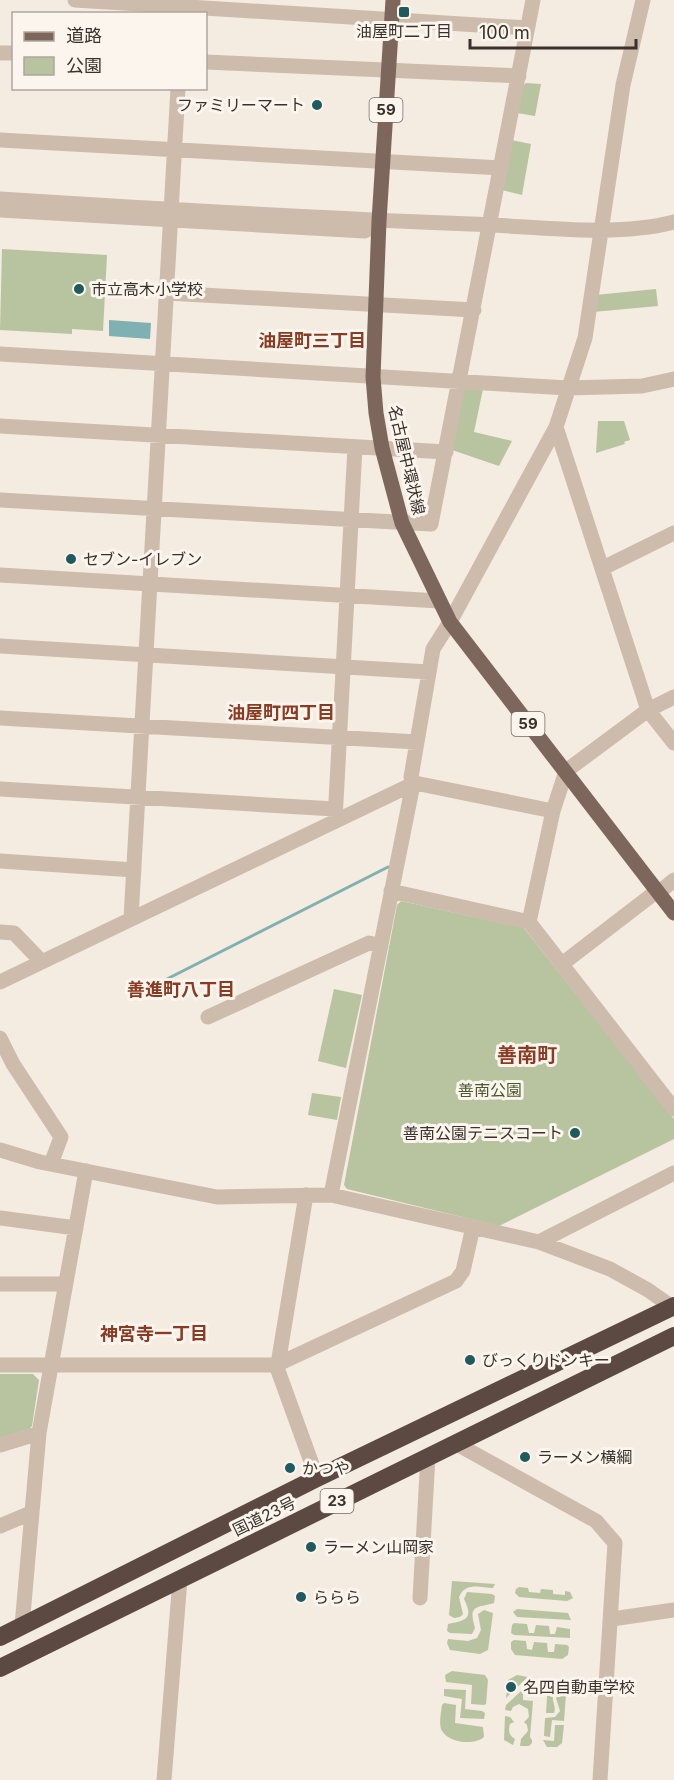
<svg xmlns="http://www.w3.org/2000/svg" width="674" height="1780" viewBox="0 0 674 1780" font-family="Inter,'Noto Sans JP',sans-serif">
<rect width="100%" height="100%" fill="#f4ebe1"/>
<!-- green -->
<path fill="#b8c4a0" d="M 526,83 L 541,84 L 535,116 L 517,113 L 521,88 Z
M 511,140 L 531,144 L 522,195 L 502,190 Z
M 2,249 L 107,255 L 103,331 L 72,329 L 72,334 L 0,330 Z
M 656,289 L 658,306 L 593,312 L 595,295 Z
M 466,388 L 483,389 L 474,432 L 512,441 L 499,466 L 452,450 L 463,391 Z
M 598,421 L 624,421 L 630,440 L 624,442 L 625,444 L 596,453 Z
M 401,901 L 524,928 L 674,1119 L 674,1139 L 499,1226 L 347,1189 L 344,1185 L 397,905 Z
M 334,989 L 362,995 L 346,1068 L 318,1061 Z
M 312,1093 L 341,1097 L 337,1120 L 308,1115 Z
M 0,1374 L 33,1374 L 39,1380 L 32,1426 L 29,1429 L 0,1438 Z
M 452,1581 L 495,1584 L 493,1588 C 480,1587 465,1582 459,1597 L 463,1614 L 460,1617 L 454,1618 L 449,1615 Z
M 519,1587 L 528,1588 L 529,1592 L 540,1593 L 541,1589 L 553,1590 L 553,1594 L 565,1595 L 565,1591 L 570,1592 L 573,1598 L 567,1601 L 519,1597 L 515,1593 L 516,1589 Z
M 467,1592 L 492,1594 L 495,1596 L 494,1603 C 476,1608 468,1605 475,1628 L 472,1634 L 450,1633 L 447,1631 L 448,1624 C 466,1620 474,1619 464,1599 Z
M 517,1609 L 568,1613 L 571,1620 L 517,1617 L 513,1612 Z
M 484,1610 L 493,1613 L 488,1650 L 480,1654 L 450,1650 L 447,1643 L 448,1639 L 468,1641 L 477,1638 L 481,1630 L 478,1614 Z
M 514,1623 L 527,1624 L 529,1633 L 534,1633 L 536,1625 L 549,1626 L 550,1634 L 555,1634 L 557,1627 L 570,1629 L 570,1638 L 514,1635 L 511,1633 L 512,1625 Z
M 514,1640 L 526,1641 L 527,1649 L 532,1650 L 534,1642 L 547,1643 L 548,1652 L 554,1652 L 555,1644 L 567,1645 L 569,1647 L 568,1655 L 562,1659 L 515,1655 L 511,1649 L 511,1642 Z
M 452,1671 L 485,1675 L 488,1680 L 486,1704 L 484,1705 L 471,1704 L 472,1685 L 446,1682 L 445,1675 Z
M 517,1675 L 528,1677 L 506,1698 L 508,1680 Z
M 552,1679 L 563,1681 L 566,1689 L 559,1689 L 554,1693 C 550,1700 557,1705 554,1713 L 546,1713 L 548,1682 Z
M 444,1689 L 466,1690 L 465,1709 L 482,1711 L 485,1713 L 484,1719 L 460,1718 L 462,1699 L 444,1696 Z
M 521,1691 L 523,1691 L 523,1700 L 533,1701 L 530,1737 L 532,1740 L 532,1743 L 529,1746 L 520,1746 L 521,1739 L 528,1731 L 527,1725 L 524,1722 L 529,1717 L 528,1709 L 519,1704 L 513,1707 L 511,1711 L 505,1710 L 506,1705 Z
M 560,1694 L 566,1694 L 564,1721 L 552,1720 L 550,1737 L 544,1736 L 545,1718 L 555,1717 L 560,1711 L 556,1698 Z
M 444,1703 L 456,1705 L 455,1723 L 483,1727 L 484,1737 C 474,1746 447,1743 441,1729 C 439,1722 441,1713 442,1705 Z
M 505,1716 L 510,1717 L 514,1722 L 510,1724 C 508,1730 509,1736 515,1739 L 513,1745 L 504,1740 Z
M 555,1725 L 564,1725 L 562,1743 L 557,1747 L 547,1747 L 543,1740 L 554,1741 Z"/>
<!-- water -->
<path fill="#7fb0b2" d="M 109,320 L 151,323 L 150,339 L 109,336 Z"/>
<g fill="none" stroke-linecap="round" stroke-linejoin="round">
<!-- stream -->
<path stroke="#7fb0b2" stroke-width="3" d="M 167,979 L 388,867"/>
<!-- minor -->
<path stroke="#cdbbac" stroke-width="15" d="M 75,0 L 527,28
M 0,53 L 14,53
M 206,62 L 519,76
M 0,140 L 501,168
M 0,199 C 157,209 314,218 471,224 C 534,226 613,238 674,222
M 0,210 L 365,231 L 379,221
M 167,293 L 474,310
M 0,354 L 568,388 L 642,386 L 674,379
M 0,426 L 446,452
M 556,427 L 648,710 L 674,743
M 0,500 L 431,524 L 533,0
M 603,568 L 674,533
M 0,575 L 439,601
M 0,646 L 429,672
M 0,718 L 417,742
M 0,789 L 335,809
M 335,820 L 355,447
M 0,861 L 134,870
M 391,891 L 529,922 L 674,1109
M 658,893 L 674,880
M 131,918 L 178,88
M 529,922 L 553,811 L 566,771 L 648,710 L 674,697
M 0,932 L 14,933 L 42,962
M 562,964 L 657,891
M 0,982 L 415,783 L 553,811
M 208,1017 L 369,943 L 381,946
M 0,1038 L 13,1064 L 61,1137 L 51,1164
M 0,1150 L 40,1162 L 217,1197 L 331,1195 L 539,1242 L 610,1269 L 648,1290 L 672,1307
M 331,1195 L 413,784 L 411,777 L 433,649 L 450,622 L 556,427 L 585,338 L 623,85 L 643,0
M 0,1218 L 76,1228
M 539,1242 L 674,1173
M 0,1284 L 65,1284
M 278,1364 L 306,1195
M 0,1365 L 276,1365 L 456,1281 L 463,1271 L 473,1227
M 276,1365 L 317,1478
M 455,1443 L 596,1521 L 615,1543 L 600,1780
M 0,1445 L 39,1433
M 0,1526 L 31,1513
M 420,1598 L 428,1456
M 612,1619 L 674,1610
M 22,1626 L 39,1433 L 86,1171
M 164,1780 L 180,1579"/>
<!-- major -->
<path stroke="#7d675c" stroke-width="15" d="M 393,0 L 379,221 L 373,377 L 376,413 L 382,448 L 402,523 L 450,622 L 674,913"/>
<!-- highway -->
<path stroke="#5c4a42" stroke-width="18" d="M 0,1637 L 317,1478 L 674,1306
M 0,1668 L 674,1336"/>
</g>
<!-- markers -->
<g fill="#1f5a5e" stroke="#fbf5ee" stroke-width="2">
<rect x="398" y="6" width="12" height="12" rx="3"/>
<circle cx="317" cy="105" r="6"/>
<circle cx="79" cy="289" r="6"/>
<circle cx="71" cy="559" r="6"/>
<circle cx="575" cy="1133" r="6"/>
<circle cx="470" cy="1360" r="6"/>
<circle cx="525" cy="1457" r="6"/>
<circle cx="290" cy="1468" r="6"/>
<circle cx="311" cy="1547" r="6"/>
<circle cx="301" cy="1597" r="6"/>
<circle cx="511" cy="1687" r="6"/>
</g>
<g text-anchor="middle" stroke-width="6" stroke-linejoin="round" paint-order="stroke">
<!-- shield labels -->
<g fill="#fbf5ee" stroke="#756b66" stroke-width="1.5">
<rect x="369.5" y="98" width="33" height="24" rx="4.5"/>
<rect x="511.5" y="712" width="33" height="24" rx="4.5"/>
<rect x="320.5" y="1489" width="33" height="24" rx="4.5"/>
</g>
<g font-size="15" font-weight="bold" fill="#3b302b">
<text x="386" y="115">59</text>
<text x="528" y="729">59</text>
<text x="337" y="1506">23</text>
</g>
<!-- poi labels -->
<g font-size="16" fill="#3b302b" stroke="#fbf5ee" text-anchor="start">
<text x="404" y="37" text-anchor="middle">油屋町二丁目</text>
<text x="305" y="111" text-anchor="end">ファミリーマート</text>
<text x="91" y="295">市立高木小学校</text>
<text x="83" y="565">セブン-イレブン</text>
<text x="563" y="1139" text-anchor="end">善南公園テニスコート</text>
<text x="482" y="1366">びっくりドンキー</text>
<text x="537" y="1463">ラーメン横綱</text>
<text x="302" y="1474">かつや</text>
<text x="323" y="1553">ラーメン山岡家</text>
<text x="313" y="1603">ららら</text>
<text x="523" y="1693">名四自動車学校</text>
</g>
<!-- street labels -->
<g font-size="16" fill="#3b302b" stroke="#fbf5ee">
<text transform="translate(407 460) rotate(77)" y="6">名古屋中環状線</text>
<text transform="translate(264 1516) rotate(-26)" y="6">国道23号</text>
</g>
<!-- park labels -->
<g font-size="16" fill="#4a5a2e" stroke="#fbf5ee">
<text x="490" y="1096">善南公園</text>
</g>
<!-- neighbourhood labels -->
<g font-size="18" font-weight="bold" fill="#8c3b22" stroke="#fbf5ee">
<text x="312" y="347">油屋町三丁目</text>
<text x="281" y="719">油屋町四丁目</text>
<text x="181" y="996">善進町八丁目</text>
<text x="154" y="1340">神宮寺一丁目</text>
</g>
<!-- quarter labels -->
<g font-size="20" font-weight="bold" fill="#8c3b22" stroke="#fbf5ee">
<text x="527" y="1062">善南町</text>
</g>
</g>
<!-- legend -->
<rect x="12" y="12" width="195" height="78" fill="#fbf5ee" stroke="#aea6a0" stroke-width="1.5"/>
<rect x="24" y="32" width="30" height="9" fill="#7d675c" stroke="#aea6a0" stroke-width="1.5"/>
<text x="66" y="42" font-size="18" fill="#3b302b">道路</text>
<rect x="24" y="57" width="30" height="18" fill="#b8c4a0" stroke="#aea6a0" stroke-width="1.5"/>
<text x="66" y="72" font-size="18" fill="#3b302b">公園</text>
<!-- scale -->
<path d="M470 39v9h166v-9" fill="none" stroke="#3b302b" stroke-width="3"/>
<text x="479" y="39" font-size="18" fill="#3b302b" stroke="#fbf5ee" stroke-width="4.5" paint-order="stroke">100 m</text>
</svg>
